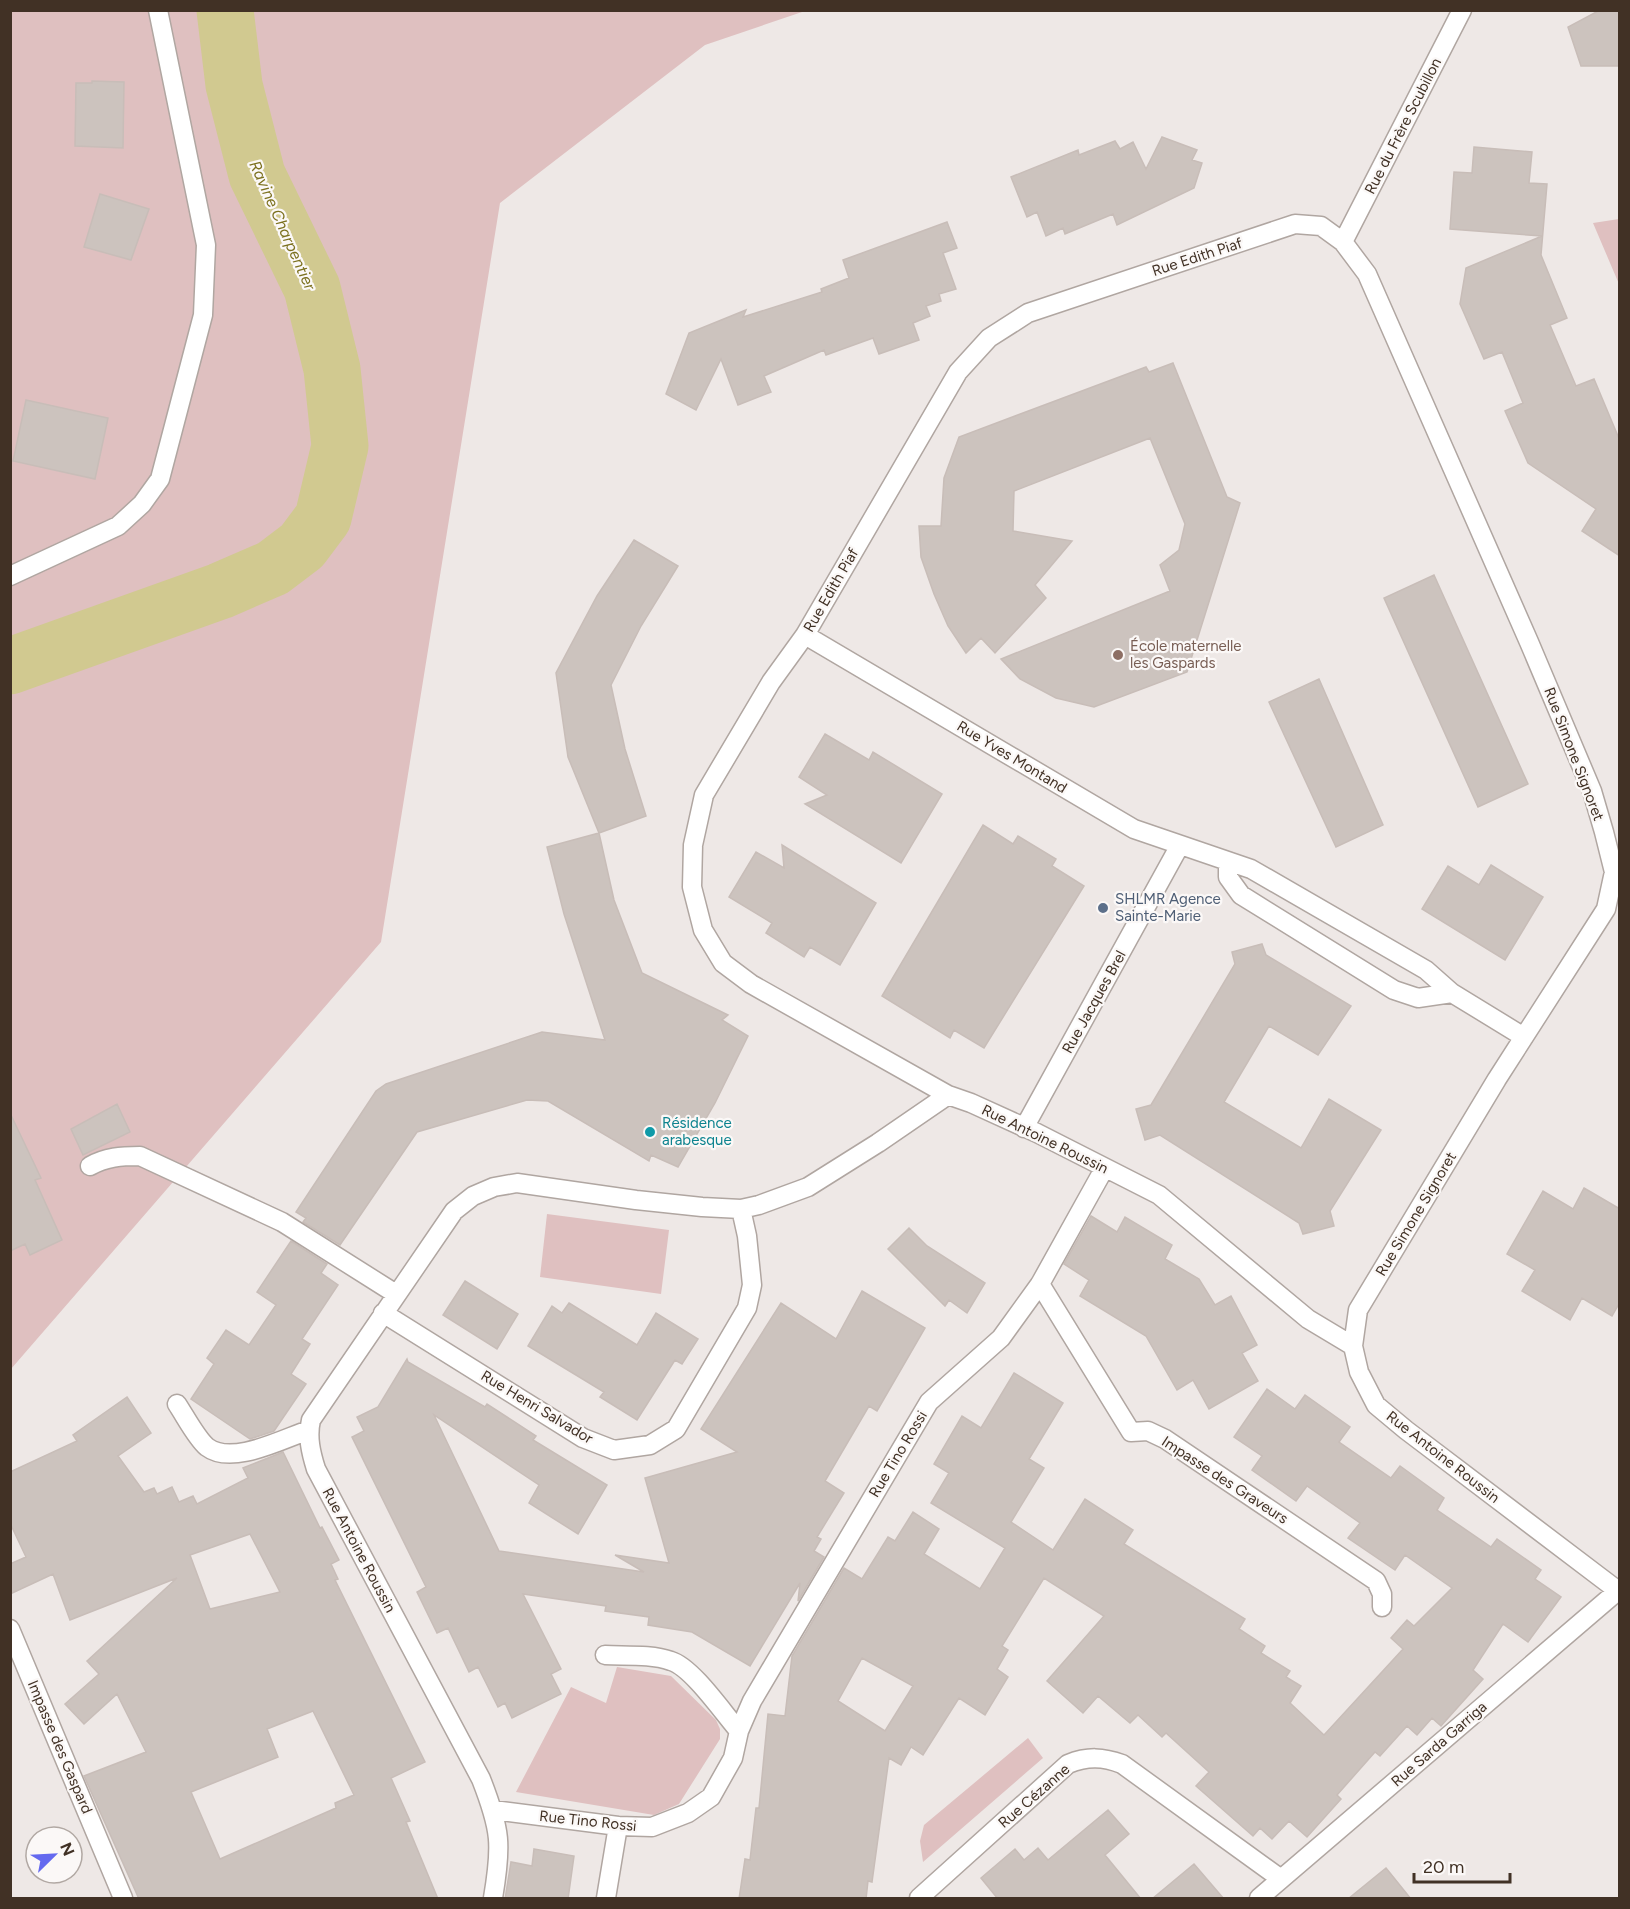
<svg xmlns="http://www.w3.org/2000/svg" width="1630" height="1909" viewBox="0 0 1630 1909" font-family="Figtree,sans-serif">
<rect width="100%" height="100%" fill="#eee8e6"/>
<!-- green -->
<path fill="#dfc0c0" d="M 11,11 L 805,11 L 705,45 L 500,203 L 381,942 L 11,1369 Z
M 1619,219 L 1620,219 L 1619,284 L 1593,223 Z
M 547,1214 L 669,1230 L 661,1294 L 540,1277 Z
M 617,1667 L 671,1676 L 716,1720 L 720,1729 L 720,1739 L 679,1804 L 654,1815 L 516,1792 L 571,1687 L 606,1703 Z
M 1028,1738 L 1043,1758 L 923,1862 L 920,1841 L 924,1825 Z"/>
<g fill="none" stroke-linecap="round" stroke-linejoin="round">
<!-- river -->
<path stroke="#d1c990" stroke-width="57" d="M 10,666 L 220,591 L 273,568 L 302,546 L 323,518 L 340,446 L 332,369 L 312,288 L 257,175 L 234,85 L 225,10"/>
</g>
<!-- building -->
<path fill="#ccc3be" stroke="#c8bdb8" stroke-width="1.5" fill-rule="evenodd" d="M 1600,10 L 1620,10 L 1620,66 L 1581,66 L 1568,27 Z
M 92,81 L 124,82 L 123,148 L 75,146 L 76,83 L 92,83 Z
M 1162,137 L 1197,150 L 1192,160 L 1202,163 L 1194,188 L 1117,225 L 1113,214 L 1065,234 L 1063,228 L 1046,236 L 1037,212 L 1027,217 L 1011,177 L 1078,150 L 1079,155 L 1115,141 L 1120,149 L 1133,142 L 1146,169 Z
M 1474,147 L 1532,152 L 1529,183 L 1547,184 L 1541,255 L 1567,318 L 1550,325 L 1576,386 L 1594,379 L 1620,441 L 1620,556 L 1582,531 L 1596,509 L 1528,463 L 1505,411 L 1523,403 L 1502,352 L 1484,359 L 1460,304 L 1466,268 L 1542,236 L 1450,229 L 1454,172 L 1472,173 Z
M 100,194 L 149,209 L 131,260 L 84,247 Z
M 947,222 L 957,248 L 943,253 L 956,289 L 939,294 L 941,301 L 926,306 L 930,316 L 913,323 L 919,340 L 879,354 L 873,338 L 826,355 L 824,350 L 764,376 L 771,392 L 738,405 L 721,359 L 696,410 L 666,394 L 689,333 L 746,310 L 743,317 L 822,292 L 821,289 L 849,278 L 843,260 Z
M 1173,363 L 1227,497 L 1240,503 L 1187,672 L 1094,707 L 1056,698 L 1020,679 L 1001,659 L 1170,591 L 1160,565 L 1179,550 L 1185,524 L 1150,438 L 1014,491 L 1013,531 L 1072,541 L 1035,585 L 1046,598 L 995,653 L 981,638 L 966,653 L 948,626 L 934,594 L 921,557 L 919,526 L 941,526 L 944,478 L 959,437 L 1146,367 L 1149,372 Z
M 26,400 L 108,418 L 95,479 L 13,461 Z
M 634,540 L 678,566 L 641,626 L 611,685 L 625,749 L 646,816 L 599,833 L 568,757 L 556,673 L 597,596 Z
M 1434,575 L 1528,784 L 1478,807 L 1384,598 Z
M 1319,679 L 1383,825 L 1336,847 L 1269,702 Z
M 825,734 L 869,760 L 873,752 L 942,794 L 901,863 L 805,804 L 827,795 L 799,777 Z
M 983,825 L 1013,844 L 1018,836 L 1056,859 L 1052,866 L 1084,886 L 984,1048 L 954,1030 L 950,1038 L 882,996 Z
M 599,833 L 614,900 L 642,973 L 728,1015 L 722,1020 L 748,1036 L 715,1103 L 678,1167 L 651,1155 L 649,1161 L 548,1101 L 527,1100 L 417,1132 L 340,1245 L 303,1222 L 306,1218 L 296,1212 L 376,1091 L 386,1084 L 542,1032 L 605,1040 L 564,914 L 547,847 Z
M 782,845 L 876,903 L 840,965 L 810,947 L 804,957 L 766,933 L 772,923 L 729,897 L 756,852 L 784,868 Z
M 1491,865 L 1543,897 L 1505,960 L 1422,909 L 1448,866 L 1479,885 Z
M 1262,944 L 1266,955 L 1351,1006 L 1318,1055 L 1269,1026 L 1224,1102 L 1301,1148 L 1329,1099 L 1381,1130 L 1330,1211 L 1334,1226 L 1303,1234 L 1299,1223 L 1160,1135 L 1145,1140 L 1136,1109 L 1151,1105 L 1235,964 L 1232,952 Z
M 117,1104 L 130,1132 L 83,1155 L 71,1129 Z
M 10,1113 L 41,1178 L 35,1180 L 62,1240 L 30,1255 L 25,1244 L 10,1251 Z
M 1584,1188 L 1620,1209 L 1620,1302 L 1612,1316 L 1582,1298 L 1570,1320 L 1522,1291 L 1535,1270 L 1507,1254 L 1543,1191 L 1573,1209 Z
M 1091,1216 L 1117,1232 L 1125,1217 L 1172,1245 L 1165,1259 L 1199,1279 L 1215,1305 L 1231,1296 L 1257,1345 L 1242,1353 L 1258,1381 L 1209,1409 L 1193,1380 L 1177,1390 L 1146,1336 L 1080,1296 L 1089,1280 L 1064,1264 Z
M 909,1228 L 927,1246 L 985,1283 L 967,1313 L 949,1300 L 945,1306 L 888,1249 Z
M 291,1241 L 327,1264 L 321,1273 L 338,1285 L 302,1339 L 310,1344 L 291,1374 L 306,1384 L 274,1431 L 250,1439 L 191,1399 L 214,1364 L 207,1358 L 226,1330 L 249,1345 L 276,1305 L 257,1292 Z
M 465,1281 L 518,1314 L 497,1349 L 443,1315 Z
M 862,1291 L 925,1328 L 877,1411 L 869,1406 L 825,1481 L 844,1493 L 817,1537 L 821,1539 L 814,1551 L 824,1557 L 798,1601 L 800,1583 L 750,1666 L 692,1632 L 648,1625 L 649,1617 L 605,1611 L 606,1606 L 523,1594 L 561,1669 L 551,1674 L 561,1694 L 512,1718 L 505,1703 L 498,1707 L 478,1667 L 469,1672 L 448,1628 L 437,1633 L 417,1592 L 426,1587 L 352,1437 L 364,1431 L 357,1417 L 378,1407 L 407,1359 L 408,1362 L 485,1407 L 487,1404 L 536,1436 L 533,1440 L 607,1485 L 578,1534 L 529,1503 L 539,1485 L 434,1415 L 499,1551 L 644,1572 L 615,1555 L 669,1563 L 645,1478 L 737,1452 L 701,1429 L 781,1303 L 836,1339 Z
M 569,1303 L 637,1345 L 656,1313 L 698,1339 L 682,1364 L 675,1360 L 637,1420 L 600,1397 L 604,1392 L 528,1346 L 552,1306 L 562,1313 Z
M 1014,1373 L 1063,1403 L 1029,1459 L 1044,1468 L 1011,1522 L 1053,1550 L 1085,1499 L 1133,1530 L 1124,1544 L 1245,1619 L 1239,1629 L 1265,1646 L 1261,1653 L 1290,1671 L 1286,1677 L 1301,1686 L 1290,1703 L 1324,1735 L 1403,1649 L 1391,1638 L 1407,1620 L 1414,1626 L 1452,1588 L 1405,1555 L 1395,1570 L 1348,1538 L 1360,1523 L 1307,1486 L 1296,1501 L 1252,1470 L 1262,1456 L 1234,1437 L 1267,1389 L 1295,1409 L 1305,1395 L 1350,1427 L 1339,1442 L 1391,1478 L 1400,1466 L 1444,1498 L 1437,1510 L 1491,1547 L 1497,1539 L 1541,1570 L 1535,1579 L 1561,1597 L 1528,1642 L 1503,1624 L 1473,1670 L 1483,1679 L 1441,1726 L 1432,1718 L 1417,1735 L 1407,1726 L 1380,1756 L 1375,1752 L 1337,1795 L 1341,1799 L 1307,1837 L 1289,1821 L 1272,1839 L 1260,1828 L 1253,1836 L 1196,1786 L 1209,1772 L 1166,1733 L 1162,1737 L 1138,1715 L 1130,1723 L 1098,1696 L 1083,1713 L 1047,1681 L 1104,1616 L 1044,1578 L 1002,1646 L 1008,1650 L 997,1669 L 1008,1677 L 985,1715 L 959,1698 L 923,1755 L 911,1747 L 901,1765 L 889,1758 L 872,1882 L 868,1881 L 866,1899 L 739,1899 L 745,1859 L 750,1860 L 756,1808 L 759,1808 L 768,1714 L 785,1716 L 792,1656 L 844,1568 L 862,1579 L 888,1537 L 895,1541 L 913,1512 L 939,1529 L 924,1554 L 980,1589 L 1005,1548 L 931,1503 L 949,1473 L 934,1464 L 962,1416 L 981,1428 ZM 862,1658 L 913,1686 L 885,1731 L 838,1701 Z
M 127,1397 L 151,1433 L 118,1456 L 144,1492 L 154,1488 L 157,1494 L 172,1487 L 179,1502 L 193,1496 L 197,1504 L 248,1478 L 243,1468 L 283,1452 L 320,1528 L 322,1527 L 339,1560 L 331,1564 L 338,1579 L 335,1580 L 425,1762 L 391,1778 L 410,1821 L 406,1822 L 438,1899 L 139,1899 L 84,1776 L 146,1752 L 117,1694 L 84,1724 L 65,1704 L 99,1674 L 87,1661 L 177,1578 L 70,1620 L 53,1574 L 10,1594 L 10,1564 L 26,1557 L 10,1523 L 10,1472 L 77,1441 L 73,1435 ZM 250,1534 L 280,1592 L 210,1609 L 190,1555 ZM 313,1711 L 354,1795 L 335,1803 L 336,1808 L 220,1859 L 191,1792 L 278,1757 L 267,1729 Z
M 1108,1810 L 1129,1834 L 1105,1855 L 1141,1899 L 998,1899 L 981,1878 L 1015,1849 L 1024,1860 L 1038,1848 L 1048,1860 Z
M 534,1849 L 574,1856 L 568,1899 L 505,1899 L 511,1862 L 532,1866 Z
M 1194,1864 L 1224,1899 L 1152,1899 Z
M 1386,1868 L 1411,1899 L 1348,1899 Z"/>
<g fill="none" stroke-linecap="round" stroke-linejoin="round">
<defs>
<path id="minor" d="M 1343,242 L 1462,10
M 10,576 L 118,526 L 142,504 L 160,479 L 203,315 L 206,245 L 158,10
M 805,635 L 1134,829 L 1251,869 L 1426,970 L 1452,993 L 1524,1037
M 1228,861 L 1228,877 L 1241,895 L 1394,990 L 1418,998 L 1452,993
M 1024,1128 L 1180,845
M 90,1166 C 106,1157 121,1156 140,1156 L 282,1222 L 396,1294
M 1040,1284 L 1131,1432 L 1148,1431 L 1165,1439 L 1376,1581 L 1382,1594 L 1382,1607
M 383,1313 L 583,1438 L 614,1450 L 650,1445 L 676,1429 L 747,1308 L 752,1285 L 747,1236 L 741,1209
M 1353,1346 L 1308,1319 L 1159,1195 L 1037,1133 L 971,1103 L 948,1095 L 751,984 L 723,963 L 703,930 L 692,887 L 693,845 L 704,795 L 771,682 L 805,635 L 958,372 L 989,338 L 1028,313 L 1295,224 L 1321,226 L 1343,242 L 1367,274 L 1529,642 L 1592,791 L 1604,832 L 1614,872 L 1606,909 L 1497,1079 L 1358,1310 L 1353,1346 L 1359,1372 L 1376,1405 L 1406,1430 L 1617,1590
M 177,1404 C 185,1416 197,1439 207,1447 C 232,1466 282,1439 309,1430
M 10,1629 L 123,1898
M 605,1655 C 626,1656 651,1654 671,1661 C 692,1667 724,1714 739,1731
M 493,1810 L 618,1826 L 652,1827 L 688,1813 L 711,1797 L 733,1758 L 739,1731 L 752,1701 L 929,1402 L 1001,1338 L 1040,1284 L 1104,1169
M 493,1898 C 502,1845 501,1830 481,1779 L 316,1469 C 311,1453 307,1437 311,1420 L 454,1211 L 473,1196 L 494,1187 L 517,1183 L 636,1200 L 702,1207 L 741,1209 L 759,1205 L 808,1187 L 878,1143 L 948,1095
M 606,1898 L 618,1826
M 919,1898 L 1068,1764 C 1088,1756 1103,1757 1122,1764 L 1281,1879
M 1259,1898 L 1620,1589"/>
</defs>
<!-- minor casing -->
<use href="#minor" stroke="#b0a6a1" stroke-width="21"/>
<!-- minor -->
<use href="#minor" stroke="#fff" stroke-width="18"/>
</g>
<!-- markers -->
<circle fill="#8d6e63" stroke="#fbf8f7" stroke-width="2" cx="1118" cy="655" r="6"/>
<circle fill="#5c6f8a" stroke="#fbf8f7" stroke-width="2" cx="1103" cy="908" r="6"/>
<circle fill="#0f9aa8" stroke="#fbf8f7" stroke-width="2" cx="650" cy="1132" r="6"/>
<g text-anchor="middle" stroke-width="4.5" stroke-linejoin="round" paint-order="stroke">
<!-- street labels -->
<g font-size="15" fill="#413125" stroke="#fbf8f7">
<text transform="translate(1403 126) rotate(-63)" y="5">Rue du Frère Scubillon</text>
<text transform="translate(1197 257) rotate(-18)" y="5">Rue Edith Piaf</text>
<text transform="translate(831 590) rotate(-60)" y="5">Rue Edith Piaf</text>
<text transform="translate(1574 754) rotate(69)" y="5">Rue Simone Signoret</text>
<text transform="translate(1012 757) rotate(31)" y="5">Rue Yves Montand</text>
<text transform="translate(1094 1002) rotate(-61)" y="5">Rue Jacques Brel</text>
<text transform="translate(1045 1139) rotate(26)" y="5">Rue Antoine Roussin</text>
<text transform="translate(1416 1214) rotate(-59)" y="5">Rue Simone Signoret</text>
<text transform="translate(537 1407) rotate(31)" y="5">Rue Henri Salvador</text>
<text transform="translate(898 1454) rotate(-59)" y="5">Rue Tino Rossi</text>
<text transform="translate(1443 1457) rotate(38)" y="5">Rue Antoine Roussin</text>
<text transform="translate(1225 1480) rotate(33)" y="5">Impasse des Graveurs</text>
<text transform="translate(359 1550) rotate(62)" y="5">Rue Antoine Roussin</text>
<text transform="translate(1439 1744) rotate(-41)" y="5">Rue Sarda Garriga</text>
<text transform="translate(60 1747) rotate(67)" y="5">Impasse des Gaspard</text>
<text transform="translate(1034 1796) rotate(-41)" y="5">Rue Cézanne</text>
<text transform="translate(588 1821) rotate(6)" y="5">Rue Tino Rossi</text>
</g>
<!-- education labels -->
<g font-size="15" fill="#785e54" stroke="#fbf8f7" text-anchor="start">
<text x="1130" y="651">École maternelle<tspan x="1130" dy="17">les Gaspards</tspan></text>
</g>
<!-- service labels -->
<g font-size="15" fill="#4e5e75" stroke="#fbf8f7" text-anchor="start">
<text x="1115" y="904">SHLMR Agence<tspan x="1115" dy="17">Sainte-Marie</tspan></text>
</g>
<!-- culture labels -->
<g font-size="15" fill="#0d838f" stroke="#fbf8f7" text-anchor="start">
<text x="662" y="1128">Résidence<tspan x="662" dy="17">arabesque</tspan></text>
</g>
<!-- water labels -->
<g font-size="16" font-style="italic" fill="#7c711f" stroke="#fbf8f7">
<text transform="translate(283 225) rotate(66)" y="6">Ravine Charpentier</text>
</g>
</g>
<!-- border -->
<rect width="1630" height="1909" fill="none" stroke="#413125" stroke-width="24"/>
<!-- north arrow -->
<g transform="translate(54 1855) rotate(66)"><circle r="28" fill="#fbf8f7" stroke="#b1a8a3" stroke-width="1.5"/>
<path d="M0-4.5L10 22L0 15L-10 22Z" fill="#6469ef"/>
<text y="-9" font-size="16" font-weight="bold" text-anchor="middle" fill="#413125">N</text>
</g>
<!-- scale -->
<path d="M1414 1873v9h96v-9" fill="none" stroke="#413125" stroke-width="3"/>
<text x="1423" y="1873" font-size="18" fill="#413125" stroke="#fbf8f7" stroke-width="4.5" paint-order="stroke">20 m</text>
</svg>
